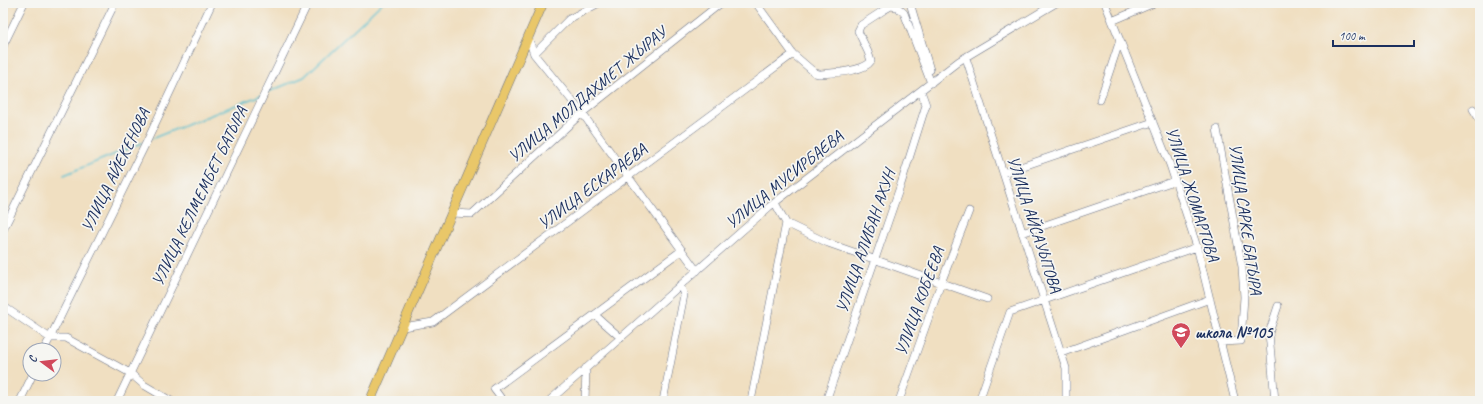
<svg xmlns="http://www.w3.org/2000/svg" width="1483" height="404" viewBox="0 0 1483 404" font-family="Caveat,sans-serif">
<rect width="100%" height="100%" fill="#f6f6f2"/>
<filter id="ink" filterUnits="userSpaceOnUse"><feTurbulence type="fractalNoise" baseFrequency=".025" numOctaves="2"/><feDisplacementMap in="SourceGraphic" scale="8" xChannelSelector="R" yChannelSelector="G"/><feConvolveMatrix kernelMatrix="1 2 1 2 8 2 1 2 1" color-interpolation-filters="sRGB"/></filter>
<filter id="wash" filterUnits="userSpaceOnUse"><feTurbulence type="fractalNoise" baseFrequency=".012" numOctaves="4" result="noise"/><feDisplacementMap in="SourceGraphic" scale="16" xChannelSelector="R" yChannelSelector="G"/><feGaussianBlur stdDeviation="0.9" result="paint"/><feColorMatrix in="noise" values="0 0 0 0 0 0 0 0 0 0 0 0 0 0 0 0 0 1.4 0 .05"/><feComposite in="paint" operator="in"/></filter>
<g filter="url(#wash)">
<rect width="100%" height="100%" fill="#f0dfc1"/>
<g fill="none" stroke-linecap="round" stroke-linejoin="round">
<!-- stream -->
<path stroke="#56c0d1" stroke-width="1.5" d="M 268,92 L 304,77 L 382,3
M 151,139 L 261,95
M 64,175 L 142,143"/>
</g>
</g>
<g filter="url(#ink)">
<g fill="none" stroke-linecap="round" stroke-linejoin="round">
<defs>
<path id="minor" d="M 756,3 L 793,54 L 815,73 L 819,74 C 832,73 864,72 871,61 L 868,52 L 858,31 L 861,25 L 884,10 L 891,6 L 897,7 L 904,13 L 931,83
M 910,3 L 930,70
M 1105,3 L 1170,165 L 1197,247 L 1235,401
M 1112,21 L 1154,3
M 528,37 L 534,54 L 582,113 L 697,271
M 3,46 L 24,3
M 534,54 L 569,19 L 599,3
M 966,58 L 1066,368 L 1066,401
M 1100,100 L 1120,40
M 1473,109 L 1480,120
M 1217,129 L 1242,267 L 1244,297 L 1241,341 L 1221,342
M 1003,173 L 1153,122
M 452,213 L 472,214 L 582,113 L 721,3
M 786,223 L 828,243 L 987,299
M 3,230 L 115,3
M 1022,233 L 1174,181
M 3,306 L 50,338 L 66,338 L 130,373 L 144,385 L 171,401
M 595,315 L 621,338
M 403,327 L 433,322 L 793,54
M 44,350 L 148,139 L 212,3
M 1061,353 L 1210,299
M 20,401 L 33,374
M 117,401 L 308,3
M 503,401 L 494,389 L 682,250
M 549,401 L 769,207 L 959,61 L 1056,3
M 585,401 L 586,368
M 663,401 L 684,295 L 680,285
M 751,401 L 786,223 L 775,203
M 826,401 L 901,184 L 926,105 L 921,91
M 899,401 L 941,283 L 969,211
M 979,401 L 1010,312 L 1197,247
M 1275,401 L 1269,333 L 1278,306"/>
<path id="major" d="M 370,401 L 543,3"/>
</defs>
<!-- minor casing -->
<use href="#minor" stroke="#666d81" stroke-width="8"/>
<!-- major casing -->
<use href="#major" stroke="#666d81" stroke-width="10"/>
<!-- minor -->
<use href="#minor" stroke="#fff" stroke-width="7"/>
<!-- major -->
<use href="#major" stroke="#e9c769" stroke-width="9"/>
</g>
</g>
<!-- icons -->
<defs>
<symbol id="school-pin" viewBox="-11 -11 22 30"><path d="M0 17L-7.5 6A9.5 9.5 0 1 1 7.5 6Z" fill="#d1495b" stroke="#f6f6f2"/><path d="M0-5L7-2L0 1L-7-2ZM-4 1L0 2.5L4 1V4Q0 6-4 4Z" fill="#fff"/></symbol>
</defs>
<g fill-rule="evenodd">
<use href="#school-pin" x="1170" y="321" width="22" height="30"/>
</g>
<g text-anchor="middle" stroke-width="3.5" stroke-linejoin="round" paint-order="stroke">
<!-- street labels -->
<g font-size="17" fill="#1b2f5e" stroke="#f6f6f2">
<text transform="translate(587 94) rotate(-40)" y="6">УЛИЦА МОЛДАХМЕТ ЖЫРАУ</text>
<text transform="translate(115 170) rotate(-64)" y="6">УЛИЦА АЙЕКЕНОВА</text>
<text transform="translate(784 179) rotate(-39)" y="6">УЛИЦА МУСИРБАЕВА</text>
<text transform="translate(592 186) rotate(-37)" y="6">УЛИЦА ЕСКАРАЕВА</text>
<text transform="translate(1193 194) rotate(72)" y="6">УЛИЦА ЖОМАРТОВА</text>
<text transform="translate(199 196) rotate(-64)" y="6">УЛИЦА КЕЛМЕМБЕТ БАТЫРА</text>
<text transform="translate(1246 219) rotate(82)" y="6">УЛИЦА САРКЕ БАТЫРА</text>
<text transform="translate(1035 224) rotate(72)" y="6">УЛИЦА АЙСАУЫТОВА</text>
<text transform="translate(865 241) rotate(-71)" y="6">УЛИЦА АЛИБАН АХУН</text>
<text transform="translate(919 301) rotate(-70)" y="6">УЛИЦА КОБЕЕВА</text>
</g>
<!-- poi labels -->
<g font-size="17" font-weight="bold" fill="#1b2f5e" stroke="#f6f6f2" text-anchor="start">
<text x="1195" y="338">школа №105</text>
</g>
</g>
<!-- margin -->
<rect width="1483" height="404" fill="none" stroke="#f6f6f2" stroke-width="16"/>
<!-- north arrow -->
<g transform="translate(42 362) rotate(285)"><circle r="19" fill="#f6f6f2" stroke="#9ea6b7"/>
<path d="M0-3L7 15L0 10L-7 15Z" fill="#d1495b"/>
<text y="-6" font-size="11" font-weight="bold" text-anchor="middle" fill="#1b2f5e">С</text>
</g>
<!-- scale -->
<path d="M1333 40v6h81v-6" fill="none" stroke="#1b2f5e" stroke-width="2"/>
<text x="1339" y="40" font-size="12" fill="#1b2f5e" stroke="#f6f6f2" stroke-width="3" paint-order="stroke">100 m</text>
</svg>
